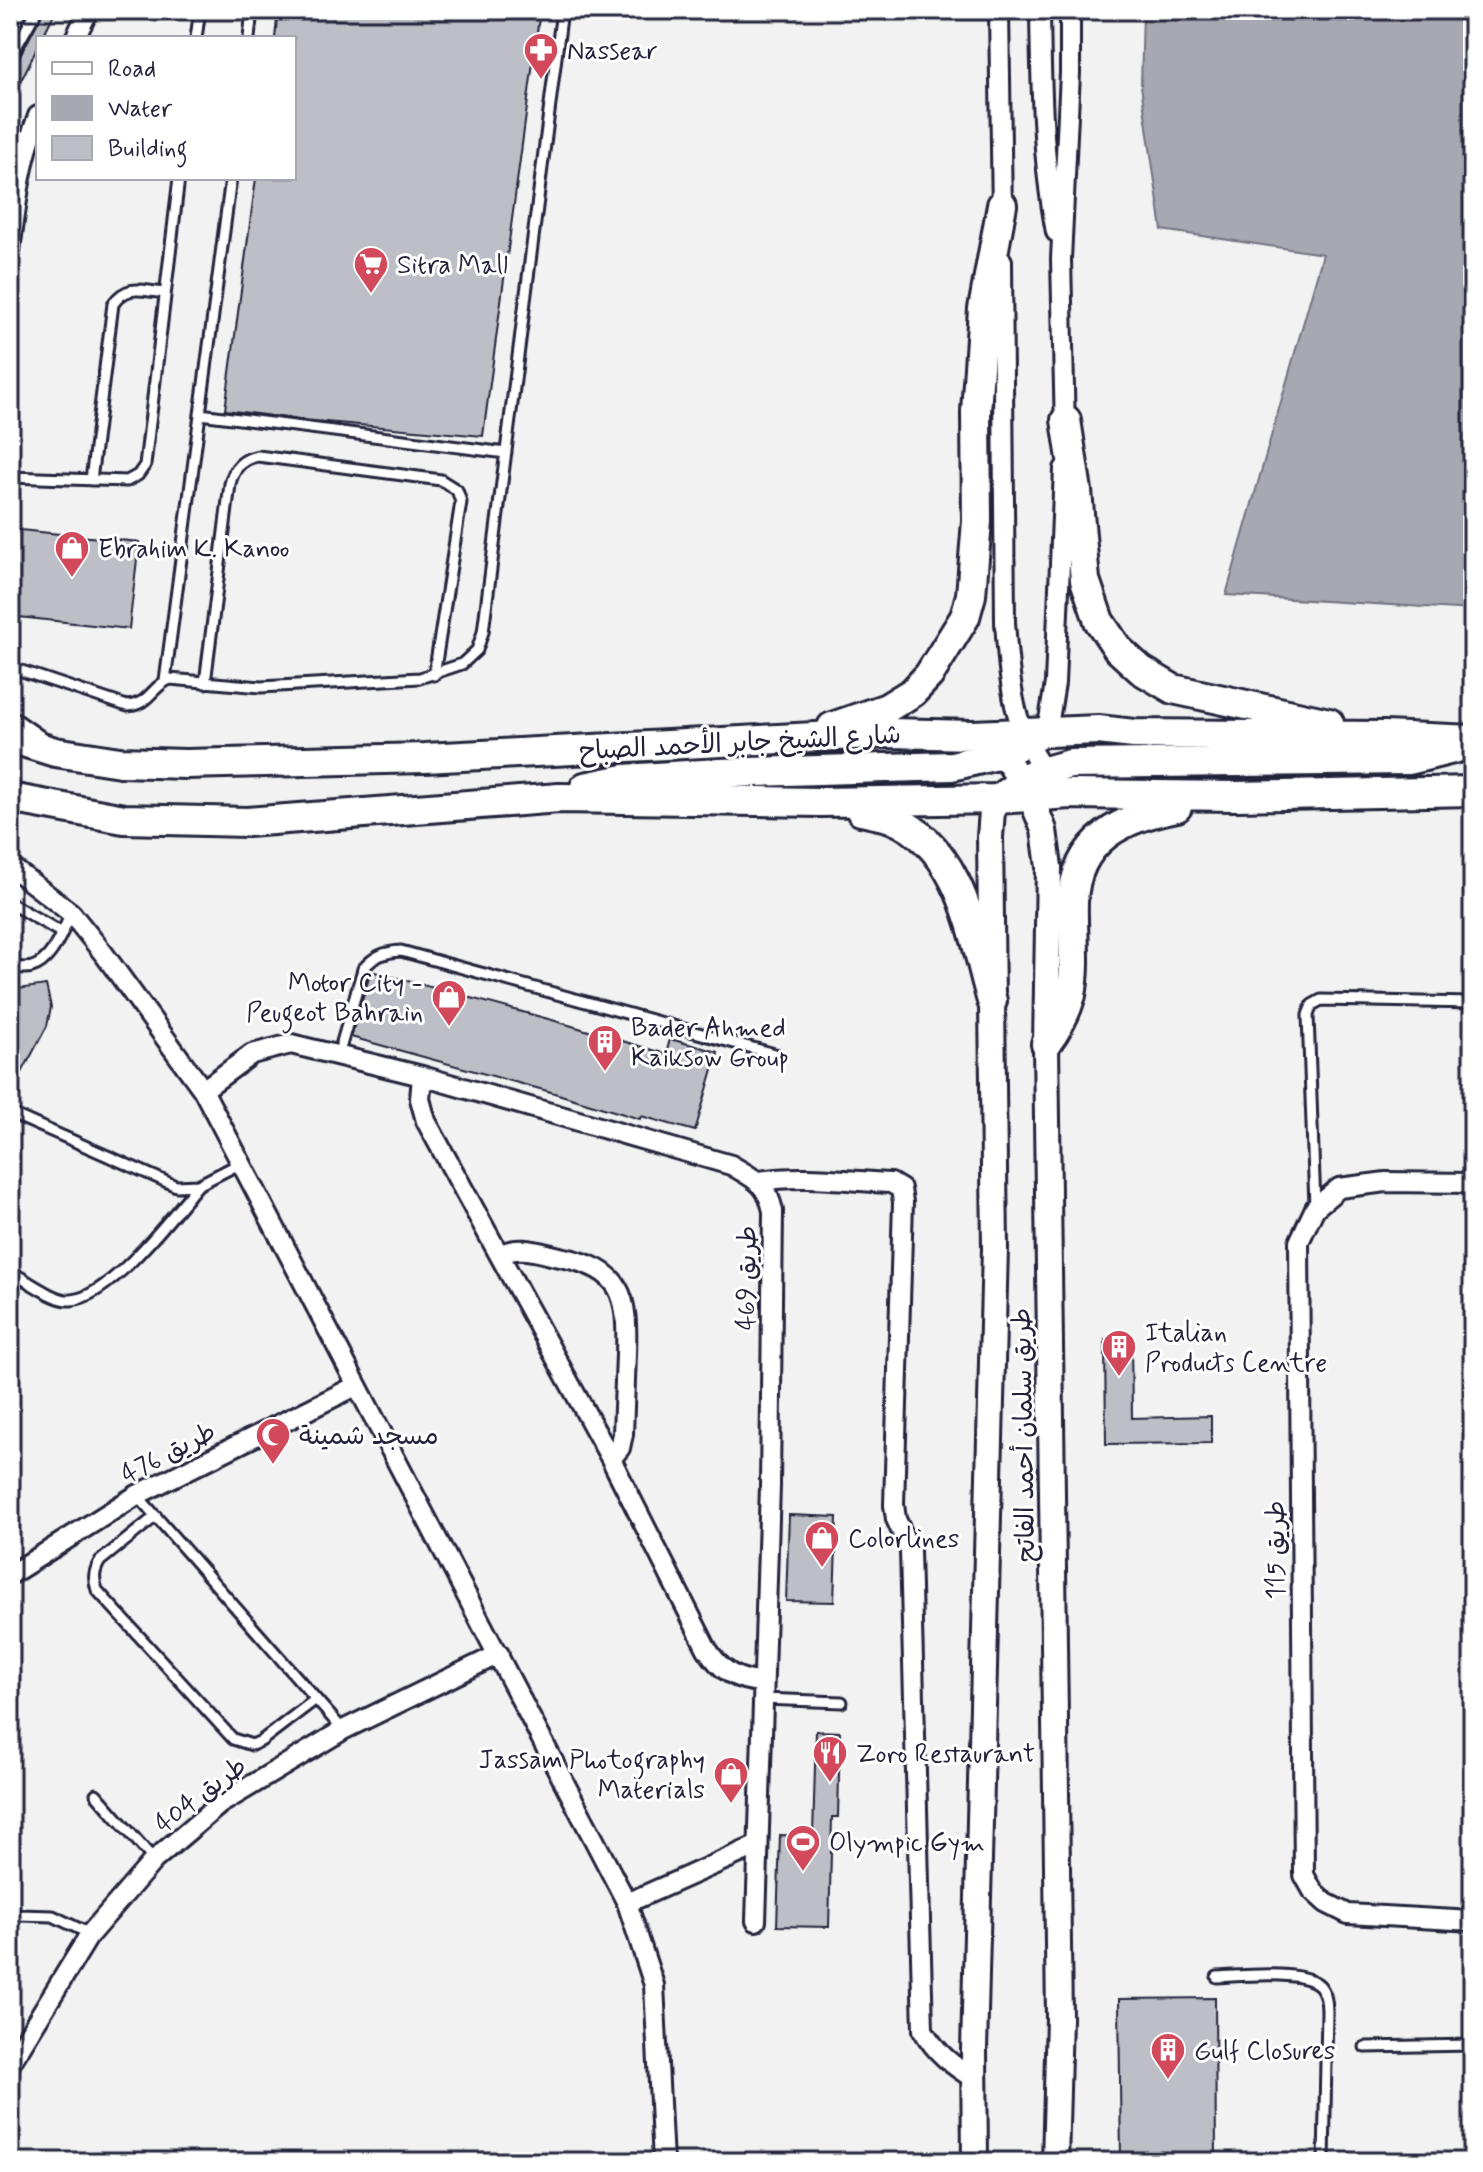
<svg xmlns="http://www.w3.org/2000/svg" width="1483" height="2172" viewBox="0 0 1483 2172" font-family="Mynerve,'Playpen Sans Arabic',sans-serif">
<rect width="100%" height="100%" fill="#f2f2f3"/>
<filter id="ink" filterUnits="userSpaceOnUse"><feTurbulence type="fractalNoise" baseFrequency=".0125" numOctaves="2"/><feDisplacementMap in="SourceGraphic" scale="16" xChannelSelector="R" yChannelSelector="G"/><feConvolveMatrix kernelMatrix="1 2 1 2 8 2 1 2 1" color-interpolation-filters="sRGB"/></filter>
<g filter="url(#ink)">
<!-- water -->
<path fill="#a8a8b2" stroke="#727282" stroke-width="2" d="M 1143,10 L 1473,10 L 1473,610 L 1226,595 L 1323,254 L 1162,230 L 1141,86 Z"/>
<!-- building -->
<path fill="#bebec6" stroke="#22223b" stroke-width="2" d="M 44,10 L 56,10 L 42,38 L 38,38 L 38,46 L 10,103 L 10,65 L 17,62 Z
M 278,10 L 540,10 L 483,436 L 303,420 L 225,410 L 256,178 L 294,178 L 294,38 L 275,38 Z
M 10,529 L 139,542 L 129,629 L 10,616 Z
M 371,971 L 552,1020 L 666,1054 L 670,1039 L 718,1052 L 695,1131 L 641,1116 L 640,1119 L 551,1092 L 351,1037 Z
M 46,985 L 51,1007 L 47,1026 L 10,1095 L 10,990 Z
M 1105,1340 L 1131,1340 L 1132,1418 L 1211,1416 L 1211,1443 L 1106,1444 Z
M 789,1515 L 837,1517 L 834,1602 L 786,1601 Z
M 816,1731 L 840,1732 L 838,1817 L 832,1817 L 829,1927 L 777,1926 L 780,1835 L 813,1836 Z
M 1215,1998 L 1216,2162 L 1121,2162 L 1119,1999 Z"/>
<g fill="none" stroke-linecap="round" stroke-linejoin="round">
<defs>
<path id="lane" d="M 196,38 L 200,10
M 249,38 L 252,10
M 10,58 L 37,10
M 10,154 L 27,146
M 200,414 L 506,453
M 10,477 L 127,481 L 138,475 L 145,465 L 179,178
M 91,480 L 113,304 C 128,283 142,291 165,293
M 10,667 L 127,706 C 149,705 152,686 170,679 L 261,687 L 420,678 L 462,664 L 477,650 L 483,632 L 562,10
M 165,681 L 231,178
M 205,683 L 230,484 C 234,467 242,459 258,456 L 441,480 L 457,490 L 461,502 L 434,675
M 10,903 L 62,933
M 10,964 C 44,981 59,940 71,913
M 338,1056 L 363,969 C 374,956 384,952 401,951 L 778,1055
M 10,1113 L 176,1186 L 198,1185 L 241,1163
M 1315,1206 L 1308,1015 L 1312,1005 L 1321,1000 L 1473,1003
M 10,1271 C 25,1279 55,1302 71,1300 C 110,1298 174,1214 198,1185
M 137,1495 L 343,1730
M 156,1516 L 100,1561 C 94,1571 93,1578 97,1590 L 233,1739 L 252,1745 L 261,1741 L 316,1699
M 762,1699 L 842,1702
M 96,1794 L 154,1860
M 10,1912 L 19,1915 L 53,1916 L 90,1934
M 1217,1977 C 1240,1976 1305,1969 1320,1986 C 1326,1993 1327,2002 1327,2011 L 1324,2162
M 1365,2047 L 1473,2045"/>
<path id="street" d="M 999,10 L 1002,215
M 1040,10 C 1041,84 1042,159 1056,232
M 75,38 L 89,10
M 10,251 C 16,205 21,160 38,116
M 1002,261 L 1005,622 C 1009,676 1012,735 1050,777
M 1065,431 L 1061,259 L 1070,73 L 1070,10
M 10,720 L 37,739
M 1042,732 L 1049,720 L 1055,683 L 1064,469
M 10,866 L 71,913 L 104,954 L 203,1090 L 627,1903 L 654,1985 L 663,2162
M 422,1076 L 420,1099 L 426,1121 L 611,1459 L 707,1649 C 721,1671 737,1681 763,1682
M 203,1090 L 252,1054 L 291,1044 L 422,1076 L 731,1165 C 755,1179 767,1183 773,1211 L 770,1486 L 756,1921
M 760,1181 C 803,1174 847,1181 891,1183 L 901,1189 L 903,1202 L 894,1505 L 896,1519 L 910,1551 L 923,2030 C 936,2053 953,2066 976,2080
M 1473,1183 L 1386,1182 L 1339,1188 L 1315,1208 L 1299,1242 L 1304,1875 L 1313,1891 L 1326,1903 L 1348,1914 L 1473,1921
M 500,1255 C 519,1244 540,1253 560,1257 C 623,1269 628,1295 626,1354 C 625,1380 624,1407 623,1434 L 620,1448 L 611,1459
M 10,1575 L 137,1495 L 356,1386
M 627,1903 L 756,1846
M 10,2064 L 90,1934 L 154,1860 L 220,1804 L 343,1730 L 499,1654"/>
<path id="secondary" d="M 990,743 L 1007,760 L 1030,795 L 1044,830 L 1049,867 L 1046,1044 L 1059,2018 L 1055,2162
M 975,2162 L 974,2050 L 995,1248 L 990,837 L 992,811 L 998,799"/>
<path id="primary" d="M 1066,420 L 1077,491 L 1085,580 L 1099,621 L 1118,649 L 1141,670 L 1173,689 L 1329,723
M 832,727 L 887,708 L 913,692 L 929,675 L 965,617 L 971,595 L 977,521 L 976,412 L 983,309 L 1002,205
M 10,738 L 55,752 L 120,762 L 186,764 L 425,758 L 890,733 L 973,735 L 1098,730 L 1134,734 L 1384,736 L 1473,740
M 585,787 L 624,779 L 719,773 L 952,766 L 1002,754 L 1036,736
M 1001,797 L 1031,775 L 1070,764 L 1409,760 L 1461,747
M 10,798 L 124,819 L 247,822 L 559,798 L 821,802 L 998,799 L 1070,794 L 1237,796 L 1473,791
M 861,811 C 871,813 882,815 891,818 C 963,847 973,936 992,1001
M 1046,1044 C 1057,1029 1066,1013 1071,995 C 1077,965 1072,932 1073,902 C 1075,839 1124,817 1177,807"/>
</defs>
<!-- lane casing -->
<use href="#lane" stroke="#22223b" stroke-width="15"/>
<!-- street casing -->
<use href="#street" stroke="#22223b" stroke-width="24"/>
<!-- secondary casing -->
<use href="#secondary" stroke="#22223b" stroke-width="30"/>
<!-- primary casing -->
<use href="#primary" stroke="#22223b" stroke-width="34"/>
<!-- lane -->
<use href="#lane" stroke="#fff" stroke-width="9"/>
<!-- street -->
<use href="#street" stroke="#fff" stroke-width="18"/>
<!-- secondary -->
<use href="#secondary" stroke="#fff" stroke-width="24"/>
<!-- primary -->
<use href="#primary" stroke="#fff" stroke-width="28"/>
</g>
</g>
<!-- icons -->
<defs>
<symbol id="pharmacy-pin" viewBox="-11 -11 22 30"><path d="M0 17L-7.5 6A9.5 9.5 0 1 1 7.5 6Z" fill="#d1495b" stroke="#fff"/><path d="M-2-6h4v4h4v4h-4v4h-4v-4h-4v-4h4Z" fill="#fff"/></symbol>
<symbol id="supermarket-pin" viewBox="-11 -11 22 30"><path d="M0 17L-7.5 6A9.5 9.5 0 1 1 7.5 6Z" fill="#d1495b" stroke="#fff"/><path d="M-6-5.5h2.5l.6 2H6L4.5 2H-2.5L-4.4-4H-6ZM-1.5 3.2a1.3 1.3 0 1 0 .1 0ZM3 3.2a1.3 1.3 0 1 0 .1 0Z" fill="#fff"/></symbol>
<symbol id="shop-pin" viewBox="-11 -11 22 30"><path d="M0 17L-7.5 6A9.5 9.5 0 1 1 7.5 6Z" fill="#d1495b" stroke="#fff"/><path d="M-5-2.5h2.3a2.7 3.5 0 0 1 5.4 0H5L5.5 6h-11ZM-1.5-2.5h3a1.5 2.3 0 0 0-3 0Z" fill="#fff"/></symbol>
<symbol id="building-pin" viewBox="-11 -11 22 30"><path d="M0 17L-7.5 6A9.5 9.5 0 1 1 7.5 6Z" fill="#d1495b" stroke="#fff"/><path d="M-4-6H4V6H1V3H-1V6H-4ZM-2.5-4.3h1.7v1.8h-1.7ZM.8-4.3h1.7v1.8H.8ZM-2.5-1h1.7V.8h-1.7ZM.8-1h1.7V.8H.8Z" fill="#fff"/></symbol>
<symbol id="mosque-pin" viewBox="-11 -11 22 30"><path d="M0 17L-7.5 6A9.5 9.5 0 1 1 7.5 6Z" fill="#d1495b" stroke="#fff"/><path d="M3.5-4.9A6 6 0 1 0 3.5 4.9A5 5 0 1 1 3.5-4.9Z" fill="#fff"/></symbol>
<symbol id="restaurant-pin" viewBox="-11 -11 22 30"><path d="M0 17L-7.5 6A9.5 9.5 0 1 1 7.5 6Z" fill="#d1495b" stroke="#fff"/><path d="M-5-6h1v4h1v-4h1v4h1v-4h1v5L-1.5 .5V6h-2V.5L-5-1ZM5-6V6H3V1.5H1.5Q1.5-4 5-6Z" fill="#fff"/></symbol>
<symbol id="stadium-pin" viewBox="-11 -11 22 30"><path d="M0 17L-7.5 6A9.5 9.5 0 1 1 7.5 6Z" fill="#d1495b" stroke="#fff"/><path d="M0-5a6.5 5 0 1 0 0 10a6.5 5 0 1 0 0-10ZM-3.5-1.8h7v3.6h-7Z" fill="#fff"/></symbol>
</defs>
<g fill-rule="evenodd">
<use href="#pharmacy-pin" x="521" y="30" width="40" height="54"/>
<use href="#supermarket-pin" x="351" y="244" width="40" height="54"/>
<use href="#shop-pin" x="52" y="528" width="40" height="54"/>
<use href="#shop-pin" x="429" y="977" width="40" height="54"/>
<use href="#building-pin" x="585" y="1022" width="40" height="54"/>
<use href="#building-pin" x="1099" y="1327" width="40" height="54"/>
<use href="#mosque-pin" x="253" y="1415" width="40" height="54"/>
<use href="#shop-pin" x="802" y="1518" width="40" height="54"/>
<use href="#restaurant-pin" x="810" y="1733" width="40" height="54"/>
<use href="#shop-pin" x="711" y="1754" width="40" height="54"/>
<use href="#stadium-pin" x="783" y="1822" width="40" height="54"/>
<use href="#building-pin" x="1148" y="2030" width="40" height="54"/>
</g>
<g text-anchor="middle" stroke-width="6" stroke-linejoin="round" paint-order="stroke">
<!-- poi labels -->
<g font-size="26" fill="#22223b" stroke="#fff" text-anchor="start">
<text x="567" y="59">Nassear</text>
<text x="397" y="273">Sitra Mall</text>
<text x="98" y="557">Ebrahim K. Kanoo</text>
<text x="423" y="991" text-anchor="end">Motor City -<tspan x="423" dy="30">Peugeot Bahrain</tspan></text>
<text x="631" y="1036">Bader Ahmed<tspan x="631" dy="30">Kaiksow Group</tspan></text>
<text x="1145" y="1341">Italian<tspan x="1145" dy="30">Products Centre</tspan></text>
<text x="299" y="1444">مسجد شمينة</text>
<text x="848" y="1547">Colorlines</text>
<text x="856" y="1762">Zoro Restaurant</text>
<text x="705" y="1768" text-anchor="end">Jassam Photography<tspan x="705" dy="30">Materials</tspan></text>
<text x="829" y="1851">Olympic Gym</text>
<text x="1194" y="2059">Gulf Closures</text>
</g>
<!-- street labels -->
<g font-size="26" fill="#22223b" stroke="#fff">
<text transform="translate(740 742) rotate(-3)" y="9">شارع الشيخ جابر الأحمد الصباح</text>
<text transform="translate(746 1278) rotate(-89)" y="9">طريق 469</text>
<text transform="translate(1023 1435) rotate(-91)" y="9">طريق سلمان أحمد الفاتح</text>
<text transform="translate(168 1452) rotate(-27)" y="9">طريق 476</text>
<text transform="translate(1275 1550) rotate(-90)" y="9">طريق 115</text>
<text transform="translate(200 1794) rotate(-37)" y="9">طريق 404</text>
</g>
</g>
<!-- margin -->
<rect width="1483" height="2172" fill="none" stroke="#fff" stroke-width="40"/>
<rect x="20" y="20" width="1443" height="2132" fill="none" stroke="#22223b" stroke-width="3" filter="url(#ink)"/>
<!-- legend -->
<rect x="36" y="36" width="260" height="144" fill="#ffffff" stroke="#a7a7b1" stroke-width="2"/>
<rect x="52" y="62" width="40" height="12" fill="#ffffff" stroke="#a7a7b1" stroke-width="2"/>
<text x="108" y="76" font-size="24" fill="#22223b">Road</text>
<rect x="52" y="96" width="40" height="24" fill="#a8a8b2" stroke="#a7a7b1" stroke-width="2"/>
<text x="108" y="116" font-size="24" fill="#22223b">Water</text>
<rect x="52" y="136" width="40" height="24" fill="#bebec6" stroke="#a7a7b1" stroke-width="2"/>
<text x="108" y="156" font-size="24" fill="#22223b">Building</text>
</svg>
